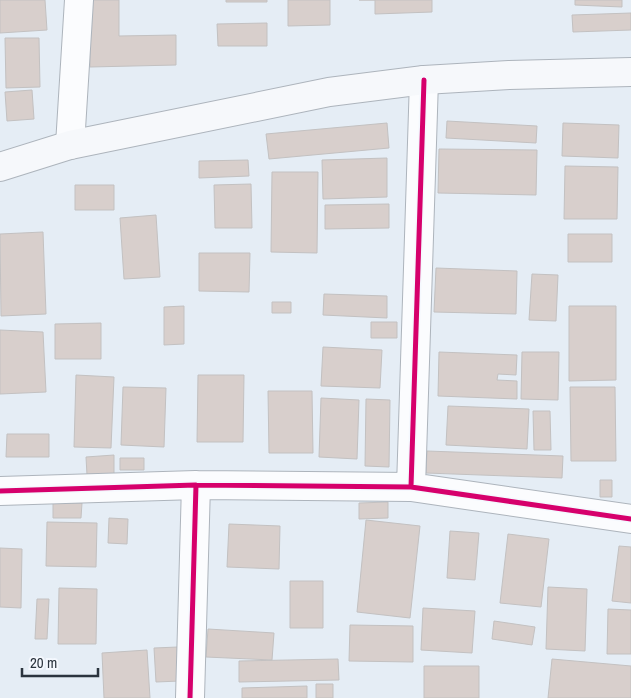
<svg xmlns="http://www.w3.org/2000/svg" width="631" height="698" viewBox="0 0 631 698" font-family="'Archivo Narrow',sans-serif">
<rect width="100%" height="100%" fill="#e5edf5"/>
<!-- building -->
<path fill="#d8cfcc" stroke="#c3c1c1" d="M 0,0 L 45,0 L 47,30 L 0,33 Z
M 89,0 L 119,0 L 119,36 L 176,35 L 176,65 L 90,67 Z
M 226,0 L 267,0 L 267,2 L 226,2 Z
M 288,0 L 330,0 L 330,25 L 288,26 Z
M 359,0 L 432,0 L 432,12 L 375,14 L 375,0 Z
M 575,0 L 622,0 L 622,7 L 575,5 Z
M 631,13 L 631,30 L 573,32 L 572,15 Z
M 267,23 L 267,46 L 218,46 L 217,24 Z
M 5,38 L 39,38 L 40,87 L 6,88 Z
M 32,90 L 34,119 L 7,121 L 5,92 Z
M 447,121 L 537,126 L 536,143 L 446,138 Z
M 387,123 L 389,148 L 269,159 L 266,134 Z
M 563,123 L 619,125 L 618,158 L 562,156 Z
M 439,149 L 537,150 L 536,195 L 438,193 Z
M 387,158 L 387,197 L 323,199 L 322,160 Z
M 248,160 L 249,176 L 199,178 L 199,161 Z
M 565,166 L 618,167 L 617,219 L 564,219 Z
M 272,172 L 318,172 L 317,253 L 271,252 Z
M 251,184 L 252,228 L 215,228 L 214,185 Z
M 75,185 L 114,185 L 114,210 L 75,210 Z
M 389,204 L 389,228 L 325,229 L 325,205 Z
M 156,215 L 160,277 L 124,279 L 120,218 Z
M 43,232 L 46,314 L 1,316 L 0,234 Z
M 568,234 L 612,234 L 612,262 L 568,262 Z
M 199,253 L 250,253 L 249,292 L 199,291 Z
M 436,268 L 517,271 L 516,314 L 434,312 Z
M 532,274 L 558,275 L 556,321 L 529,320 Z
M 324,294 L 387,296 L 387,318 L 323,315 Z
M 272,302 L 291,302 L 291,313 L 272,313 Z
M 184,306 L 184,344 L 164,345 L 164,307 Z
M 569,306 L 616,306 L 616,380 L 569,381 Z
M 371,322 L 397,322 L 397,338 L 371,338 Z
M 101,323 L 101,359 L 55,359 L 55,324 Z
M 0,330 L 43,332 L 46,392 L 0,394 Z
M 323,347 L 382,350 L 380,388 L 321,386 Z
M 439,352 L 517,355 L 516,375 L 498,374 L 497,380 L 517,381 L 517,399 L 438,396 Z
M 522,352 L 559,352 L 558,400 L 521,399 Z
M 76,375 L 114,377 L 111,448 L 74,447 Z
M 198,375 L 244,375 L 243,442 L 197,442 Z
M 123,387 L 166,388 L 164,447 L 121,445 Z
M 570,387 L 615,387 L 616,461 L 571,461 Z
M 268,391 L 312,391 L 313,453 L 269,453 Z
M 321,398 L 359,400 L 357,459 L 319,457 Z
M 366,399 L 390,400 L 389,467 L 365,466 Z
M 448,406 L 529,409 L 527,449 L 446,445 Z
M 533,411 L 550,411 L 551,450 L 534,450 Z
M 7,434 L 49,434 L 49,457 L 6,457 Z
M 427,451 L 563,456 L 562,478 L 426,473 Z
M 114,455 L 114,474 L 87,475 L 86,457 Z
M 120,458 L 144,458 L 144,470 L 120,470 Z
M 600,480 L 612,480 L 612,497 L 600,497 Z
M 53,502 L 82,503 L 81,518 L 53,518 Z
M 388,502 L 388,518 L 359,519 L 359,503 Z
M 109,518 L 128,519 L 127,544 L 108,543 Z
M 366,520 L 420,526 L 410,618 L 357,612 Z
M 47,522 L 97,523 L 96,567 L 46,566 Z
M 229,524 L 280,526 L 279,569 L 227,567 Z
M 450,531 L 479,533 L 475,580 L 447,578 Z
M 508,534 L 549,539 L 541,607 L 500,603 Z
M 619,546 L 631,547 L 631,603 L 612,601 Z
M 0,548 L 22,549 L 21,608 L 0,607 Z
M 290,581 L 323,581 L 323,628 L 290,628 Z
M 548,587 L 587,589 L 585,651 L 546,649 Z
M 59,588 L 97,589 L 96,644 L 58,644 Z
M 37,599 L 49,599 L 47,639 L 35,639 Z
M 423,608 L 475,611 L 472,653 L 421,650 Z
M 608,609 L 631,610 L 631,654 L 607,654 Z
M 494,621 L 535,627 L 532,645 L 492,639 Z
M 350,625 L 413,626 L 413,662 L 349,661 Z
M 208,629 L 274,633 L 272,660 L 206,657 Z
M 178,647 L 180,681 L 156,682 L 154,648 Z
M 147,650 L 150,698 L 104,698 L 102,653 Z
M 338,659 L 339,680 L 239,682 L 239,661 Z
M 552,659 L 631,666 L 631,698 L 548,698 Z
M 424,666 L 479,666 L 479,698 L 424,698 Z
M 316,684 L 333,684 L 333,698 L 316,698 Z
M 307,686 L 307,698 L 242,698 L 242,688 Z"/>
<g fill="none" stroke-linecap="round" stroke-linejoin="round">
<defs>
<path id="minor" d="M 70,145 L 79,0
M 411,487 L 424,80
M 0,491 L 196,485 L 411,487 L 631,519
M 190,698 L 196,485"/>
<path id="secondary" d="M 0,167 L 70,145 L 329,92 L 424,80 L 509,75 L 631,72"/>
</defs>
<!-- minor casing -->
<use href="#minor" stroke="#adb4bc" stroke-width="30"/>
<!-- secondary casing -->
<use href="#secondary" stroke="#adb4bc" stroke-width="30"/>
<!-- minor -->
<use href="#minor" stroke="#fbfcfe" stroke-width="28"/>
<!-- secondary -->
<use href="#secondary" stroke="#f6f8fb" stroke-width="28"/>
<defs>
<path id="cycleway" d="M 411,487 L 424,80
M 0,491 L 196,485 L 411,487 L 631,519
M 190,698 L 196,485"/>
</defs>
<!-- cycleway casing -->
<use href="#cycleway" stroke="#f4f8fe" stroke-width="8"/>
<!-- cycleway -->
<use href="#cycleway" stroke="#d6006c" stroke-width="5"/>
</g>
<!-- scale -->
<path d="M22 668v8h76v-8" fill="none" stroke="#2b343e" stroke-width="2.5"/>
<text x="30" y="668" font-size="15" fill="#2b343e" stroke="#f4f8fe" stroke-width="4" paint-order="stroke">20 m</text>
</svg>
